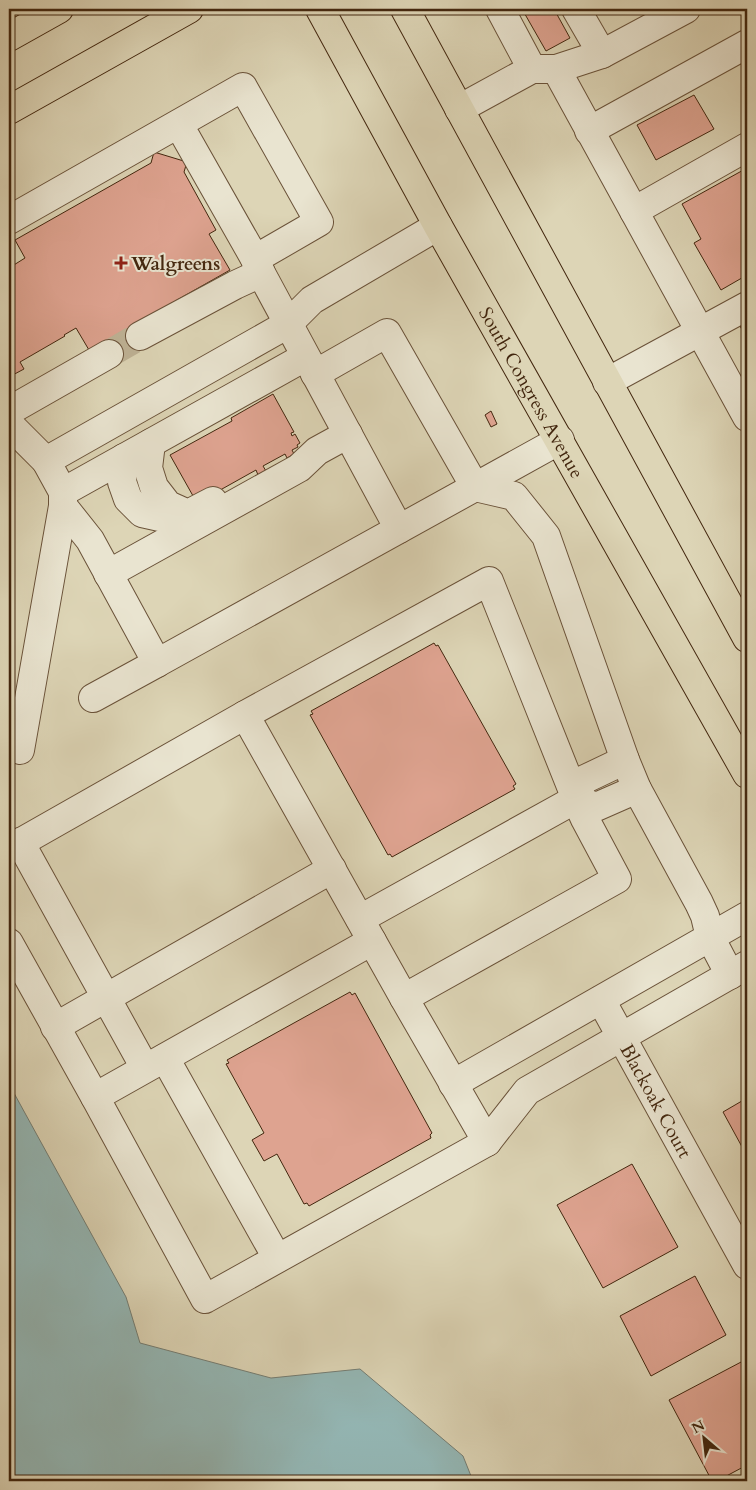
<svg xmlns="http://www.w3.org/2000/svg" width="756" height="1490" viewBox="0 0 756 1490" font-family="Cardo,serif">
<rect width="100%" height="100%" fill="#ddd5b6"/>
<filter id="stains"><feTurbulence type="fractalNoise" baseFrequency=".004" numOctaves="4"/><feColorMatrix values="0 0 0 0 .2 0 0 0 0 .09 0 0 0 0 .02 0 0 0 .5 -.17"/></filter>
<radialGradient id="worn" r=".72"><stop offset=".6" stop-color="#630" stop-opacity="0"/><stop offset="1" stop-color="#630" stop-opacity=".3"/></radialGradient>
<!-- water -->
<path fill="#94b7b5" stroke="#747d73" d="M 9,1084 L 126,1297 L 140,1343 L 271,1378 L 360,1369 L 463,1456 L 473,1481 L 9,1481 Z"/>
<!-- building -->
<path fill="#dea390" stroke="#43270f" d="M 522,9 L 554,9 L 570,38 L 546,51 Z
M 694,95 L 714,129 L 656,160 L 637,125 Z
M 154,152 L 187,162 L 184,172 L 216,230 L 209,234 L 230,270 L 133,325 L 144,344 L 114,361 L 89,350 L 76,328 L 64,335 L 65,336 L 20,362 L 24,369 L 9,377 L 9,268 L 25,258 L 15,240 L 151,163 Z
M 747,168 L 747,275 L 721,290 L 694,243 L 701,239 L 682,204 Z
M 747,320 L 747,339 L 739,324 Z
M 273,394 L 294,432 L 291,433 L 292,436 L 295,434 L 300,443 L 297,445 L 298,447 L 292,450 L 294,454 L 287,458 L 285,454 L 263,466 L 266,471 L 258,475 L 256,470 L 197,503 L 170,455 L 232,421 L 231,418 Z
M 491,411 L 497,424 L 491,427 L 485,415 Z
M 434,643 L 436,646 L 438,645 L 516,784 L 513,786 L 515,789 L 392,857 L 390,854 L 388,855 L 310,715 L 313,714 L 311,711 Z
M 350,992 L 352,995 L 355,993 L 432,1133 L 430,1135 L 431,1138 L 309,1206 L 307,1203 L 304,1204 L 277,1154 L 264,1161 L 252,1140 L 264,1133 L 226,1064 L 229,1063 L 227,1060 Z
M 747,1098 L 747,1156 L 723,1112 Z
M 632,1164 L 678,1247 L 603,1288 L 557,1205 Z
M 695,1276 L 726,1335 L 651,1376 L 620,1316 Z
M 743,1361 L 747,1369 L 747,1465 L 717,1481 L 712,1481 L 669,1400 Z"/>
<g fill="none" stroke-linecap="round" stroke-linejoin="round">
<!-- minor-tunnel -->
<path stroke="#beb295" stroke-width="28" stroke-dasharray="28 14" stroke-linecap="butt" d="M 109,354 L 140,336"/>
<defs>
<g id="minor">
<path d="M 500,9 L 532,69"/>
<path d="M 602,54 L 686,9"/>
<path d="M 556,69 L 747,417"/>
<path d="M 459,109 L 532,69 L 556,69 L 602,54 L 576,9"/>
<path d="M 589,131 L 747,44"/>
<path d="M 634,211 L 747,147"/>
<path d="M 9,220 L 243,87 L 319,222 L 255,259 L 179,125"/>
<path d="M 255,259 L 261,273 L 399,529"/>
<path d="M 140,336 L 235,285 L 261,273"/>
<path d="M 315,374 L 387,333 L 475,487 L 514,496 L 546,536 L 625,760 L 637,789 L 699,903 L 705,916 L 710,937 L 730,975"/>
<path d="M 607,382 L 747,306"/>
<path d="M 9,411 L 109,354"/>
<path d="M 9,424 L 46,461 L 288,324 L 312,300 L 438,226"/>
<path d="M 151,443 L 148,468 L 154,487 L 168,505 L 188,514 L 213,501"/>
<path d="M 124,458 L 122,482 L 128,499 L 142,513 L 160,517 L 188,515"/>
<path d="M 63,492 L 305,357"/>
<path d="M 63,506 L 90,540 L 157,663 L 560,440"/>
<path d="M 108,574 L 299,468 L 317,451 L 348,434"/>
<path d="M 93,698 L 157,663"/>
<path d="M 245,715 L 404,998 L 487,1142"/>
<path d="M 20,750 L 63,506 L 63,492 L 46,461"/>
<path d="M 576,799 L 596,807 L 637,789"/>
<path d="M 20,842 L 145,1068"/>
<path d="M 9,849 L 245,715 L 489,581 L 576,799 L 585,819 L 617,879 L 404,998"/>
<path d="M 360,919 L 576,799 L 583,780 L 625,760"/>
<path d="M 9,943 L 95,1097 L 205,1299 L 487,1142 L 527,1091 L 747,965"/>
<path id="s1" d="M 601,1000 L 747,1265"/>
<path d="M 55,1027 L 332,869"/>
<path d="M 165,1058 L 277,1258"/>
<path d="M 453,1084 L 747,916"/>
<path d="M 95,1097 L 372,941"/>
</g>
<g id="major">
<path id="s2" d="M 320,9 L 438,226 L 747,774"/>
<path d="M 405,9 L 747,638"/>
<path d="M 9,37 L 59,9"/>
<path d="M 9,110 L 189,9"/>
</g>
</defs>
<!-- minor casing -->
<use href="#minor" stroke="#6a5239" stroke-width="30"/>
<!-- major casing -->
<use href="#major" stroke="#43270f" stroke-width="30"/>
<!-- minor -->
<use href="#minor" stroke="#e9e4d0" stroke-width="28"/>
<!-- major -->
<use href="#major" stroke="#ddd5b6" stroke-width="28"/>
</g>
<!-- markers -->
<path fill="#8f2418" stroke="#e9e4d0" stroke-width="2" d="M118.5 255.5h5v5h5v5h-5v5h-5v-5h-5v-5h5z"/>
<g text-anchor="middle" stroke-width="4" stroke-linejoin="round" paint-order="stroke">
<!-- poi labels -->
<g font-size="19" font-weight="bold" fill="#43270f" stroke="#e9e4d0" text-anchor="start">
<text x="131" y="270">Walgreens</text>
</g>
<!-- street labels -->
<g font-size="19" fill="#43270f" stroke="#e9e4d0">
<text dy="7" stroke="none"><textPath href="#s2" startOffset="438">South Congress Avenue</textPath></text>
<text dy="7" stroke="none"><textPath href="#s1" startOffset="115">Blackoak Court</textPath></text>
</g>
</g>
<!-- margin -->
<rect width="756" height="1490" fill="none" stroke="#ddd5b6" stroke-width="30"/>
<rect x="10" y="10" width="736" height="1470" fill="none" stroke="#43270f" stroke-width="2.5"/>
<rect x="15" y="15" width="726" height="1460" fill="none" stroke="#43270f"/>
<!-- north arrow -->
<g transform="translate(704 1438) rotate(332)" stroke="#e9e4d0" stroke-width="4" paint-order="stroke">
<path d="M0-4L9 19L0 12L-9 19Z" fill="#43270f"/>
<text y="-8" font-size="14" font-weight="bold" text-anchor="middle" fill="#43270f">N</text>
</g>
<rect width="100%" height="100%" filter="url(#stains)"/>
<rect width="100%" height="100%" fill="url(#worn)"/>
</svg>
